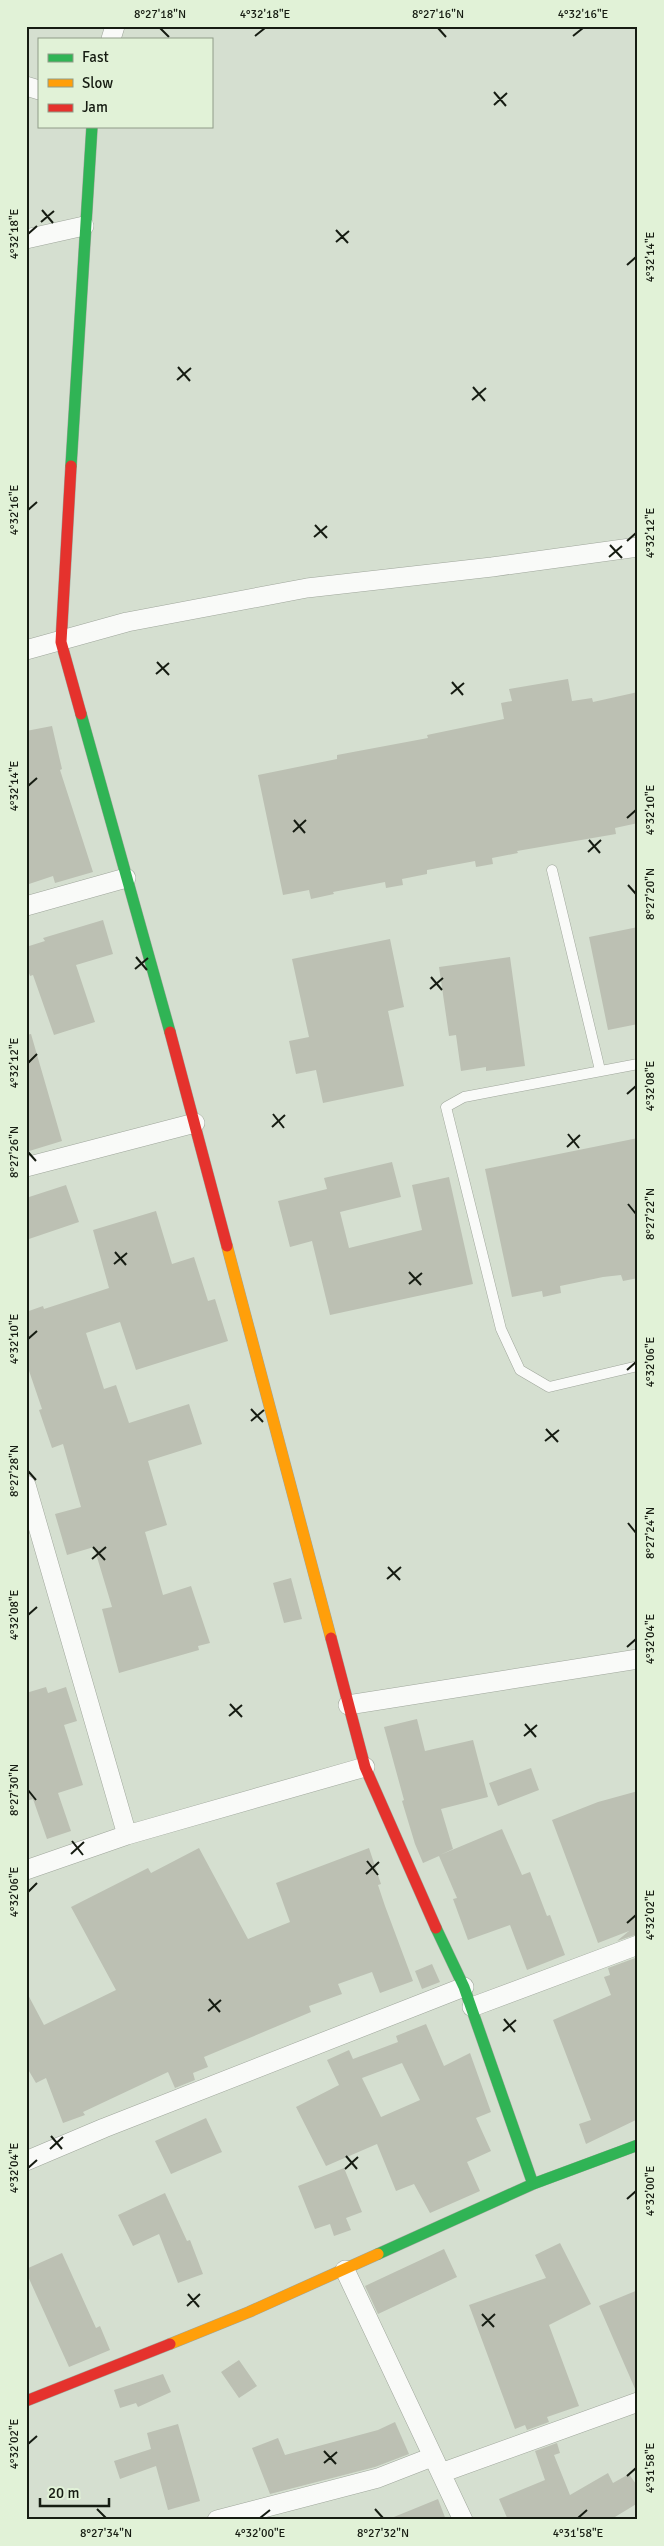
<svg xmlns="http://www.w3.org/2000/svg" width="664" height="2546" viewBox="0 0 664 2546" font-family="Signika,sans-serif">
<rect width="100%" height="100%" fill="#d5dfd0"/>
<!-- building -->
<path fill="#bcc0b3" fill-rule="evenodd" d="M 568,679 L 572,701 L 592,698 L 593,702 L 638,692 L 638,823 L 615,828 L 616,834 L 517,851 L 518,853 L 492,858 L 493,864 L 476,867 L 475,861 L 427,870 L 427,874 L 402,879 L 403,885 L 386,888 L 385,882 L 333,892 L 334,894 L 311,899 L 309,890 L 283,895 L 258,775 L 337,759 L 337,755 L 428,738 L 427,735 L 504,719 L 501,703 L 512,701 L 509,689 Z
M 52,726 L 62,769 L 60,770 L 93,872 L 55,883 L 53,876 L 26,885 L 26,731 Z
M 103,920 L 113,954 L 76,965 L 95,1022 L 54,1035 L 33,975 L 30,976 L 26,965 L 26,947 L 45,941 L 43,938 Z
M 638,927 L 638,1024 L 608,1030 L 589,937 Z
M 390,939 L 404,1007 L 388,1011 L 404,1086 L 323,1103 L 316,1070 L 296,1074 L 289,1041 L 309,1037 L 292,959 Z
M 510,957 L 525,1066 L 486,1071 L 486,1067 L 461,1071 L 456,1035 L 449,1036 L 439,967 Z
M 31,1034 L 62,1141 L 26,1152 L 26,1035 Z
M 638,1138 L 638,1278 L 623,1281 L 621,1275 L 603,1277 L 560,1286 L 561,1293 L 543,1297 L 542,1291 L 512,1297 L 485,1169 Z
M 392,1162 L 401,1197 L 340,1212 L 349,1248 L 422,1230 L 412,1185 L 449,1177 L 473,1284 L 330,1315 L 312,1241 L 290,1247 L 278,1201 L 327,1189 L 324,1178 Z
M 66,1185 L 79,1222 L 26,1240 L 26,1198 Z
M 156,1211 L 172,1264 L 194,1257 L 208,1301 L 215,1299 L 228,1341 L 136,1370 L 120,1322 L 86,1333 L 104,1389 L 116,1385 L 129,1423 L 189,1404 L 202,1444 L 148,1461 L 167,1525 L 145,1532 L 163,1595 L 191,1586 L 210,1643 L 198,1646 L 199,1650 L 119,1673 L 102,1609 L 112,1607 L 94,1547 L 67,1555 L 55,1514 L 81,1507 L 63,1444 L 52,1448 L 39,1410 L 42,1409 L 26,1362 L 26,1312 L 43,1306 L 44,1309 L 109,1288 L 93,1230 Z
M 291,1578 L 302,1619 L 284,1623 L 273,1583 Z
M 46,1687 L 48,1693 L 66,1687 L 77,1721 L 64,1725 L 83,1785 L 58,1793 L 71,1831 L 47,1839 L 33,1799 L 26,1801 L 26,1693 Z
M 417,1719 L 425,1751 L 473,1740 L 488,1797 L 441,1809 L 453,1849 L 440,1855 L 502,1829 L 522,1875 L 530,1872 L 547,1916 L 550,1915 L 565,1955 L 527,1970 L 510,1925 L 468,1940 L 453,1899 L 457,1898 L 439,1856 L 423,1863 L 415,1844 L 402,1801 L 404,1800 L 384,1727 Z
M 531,1768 L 539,1790 L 498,1806 L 489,1783 Z
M 638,1791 L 638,1934 L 617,1941 L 629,1931 L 598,1943 L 552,1820 L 598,1802 Z
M 199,1848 L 248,1939 L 290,1922 L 276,1883 L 369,1848 L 381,1884 L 378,1885 L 385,1906 L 413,1981 L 380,1993 L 372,1972 L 338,1984 L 342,1994 L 309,2006 L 311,2012 L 204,2057 L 208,2067 L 193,2073 L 195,2080 L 175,2088 L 168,2072 L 83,2112 L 85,2115 L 63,2123 L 46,2078 L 36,2083 L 26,2066 L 26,1991 L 44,2025 L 116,1990 L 71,1907 L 148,1868 L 151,1873 Z
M 638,1957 L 638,2119 L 586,2144 L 579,2124 L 591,2120 L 553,2020 L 611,1995 L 604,1977 L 610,1975 L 608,1968 Z
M 432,1964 L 440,1982 L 422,1989 L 415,1971 Z
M 426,2024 L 444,2066 L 470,2053 L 491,2112 L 476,2118 L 491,2151 L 467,2162 L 480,2191 L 430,2213 L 414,2184 L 396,2191 L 377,2144 L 326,2166 L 296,2107 L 339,2085 L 327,2060 L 349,2050 L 353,2059 L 398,2042 L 396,2036 ZM 402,2063 L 420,2100 L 381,2117 L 362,2078 Z
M 206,2118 L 222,2152 L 171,2174 L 155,2141 Z
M 344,2168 L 362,2212 L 346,2218 L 351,2230 L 334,2236 L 330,2224 L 315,2229 L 298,2186 Z
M 165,2193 L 187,2241 L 190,2240 L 203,2274 L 178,2283 L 159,2234 L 133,2246 L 118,2215 Z
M 560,2243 L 591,2304 L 549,2325 L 579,2406 L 547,2417 L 549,2422 L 527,2430 L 525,2425 L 515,2429 L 469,2305 L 546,2278 L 535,2255 Z
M 444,2249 L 457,2277 L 378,2314 L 365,2286 Z
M 62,2253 L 96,2328 L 100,2326 L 110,2350 L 69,2367 L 26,2272 L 26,2269 Z
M 638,2290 L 638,2391 L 636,2391 L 599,2306 Z
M 239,2360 L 257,2386 L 239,2398 L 221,2372 Z
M 163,2374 L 171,2392 L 138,2407 L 136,2403 L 120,2408 L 114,2390 Z
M 395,2422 L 409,2454 L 375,2467 L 270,2494 L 252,2448 L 278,2438 L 285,2455 L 378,2430 Z
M 178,2424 L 200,2501 L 168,2510 L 156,2466 L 120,2479 L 114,2461 L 151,2449 L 147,2433 Z
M 557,2443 L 560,2453 L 554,2455 L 570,2495 L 608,2473 L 613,2483 L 629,2474 L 638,2487 L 638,2503 L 610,2520 L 508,2520 L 499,2499 L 545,2480 L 535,2451 Z
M 438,2499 L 446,2520 L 389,2520 L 389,2519 Z"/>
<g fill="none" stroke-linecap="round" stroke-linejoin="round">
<defs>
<path id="lane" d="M 552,870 L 600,1070
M 638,1064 L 464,1097 L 446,1107 L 501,1329 L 520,1370 L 549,1387 L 638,1366"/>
<path id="street" d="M 111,39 L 115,26
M 26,86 L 39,90
M 26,239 L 84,226
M 26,650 L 127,622 L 307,588 L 492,567 L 638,547
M 26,906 L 126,878
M 26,1167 L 195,1123
M 26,1485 L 127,1835
M 348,1705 L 638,1659
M 26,1870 L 127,1835 L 365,1767
M 472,2007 L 638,1945
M 26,2161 L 104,2128 L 464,1987
M 345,2270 L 463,2520
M 441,2473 L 638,2402
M 217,2520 L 378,2478 L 432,2457"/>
<path id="fast" d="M 71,466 L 92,126
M 81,714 L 170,1032
M 436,1928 L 464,1987 L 533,2184
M 378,2254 L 533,2184 L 638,2145"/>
<path id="slow" d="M 227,1246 L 331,1638
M 170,2344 L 249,2312 L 378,2254"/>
<path id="jam" d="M 71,466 L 61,642 L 81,714
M 170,1032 L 227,1246
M 331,1638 L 365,1767 L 436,1928
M 26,2401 L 170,2344"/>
</defs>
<!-- lane casing -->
<use href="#lane" stroke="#9fa69b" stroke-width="11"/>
<!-- street casing -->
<use href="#street" stroke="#9fa69b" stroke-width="20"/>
<!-- fast casing -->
<use href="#fast" stroke="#9fa69b" stroke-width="12"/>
<!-- slow casing -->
<use href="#slow" stroke="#9fa69b" stroke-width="12"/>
<!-- jam casing -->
<use href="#jam" stroke="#9fa69b" stroke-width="12"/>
<!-- lane -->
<use href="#lane" stroke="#f9faf8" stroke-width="10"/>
<!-- street -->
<use href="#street" stroke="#f9faf8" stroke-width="19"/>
<!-- fast -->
<use href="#fast" stroke="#30b455" stroke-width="11"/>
<!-- slow -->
<use href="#slow" stroke="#ff9f0a" stroke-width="11"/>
<!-- jam -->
<use href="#jam" stroke="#e5322d" stroke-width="11"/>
</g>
<!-- ticks -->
<path fill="none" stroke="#161c12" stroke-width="2" d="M 160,28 L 169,37M 438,28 L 446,37M 255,36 L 265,28M 573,36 L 583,28M 494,92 L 506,106M 494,105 L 507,93M 42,210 L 53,223M 41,222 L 54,211M 336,230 L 348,243M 28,234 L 37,226M 336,242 L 349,231M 627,265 L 636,257M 178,367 L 190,381M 177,380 L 191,368M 473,387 L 485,401M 472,400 L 486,388M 28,510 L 37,502M 315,525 L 327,538M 314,537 L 327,526M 627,541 L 636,533M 610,545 L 622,558M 609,557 L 622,546M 157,662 L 169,675M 156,674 L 169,663M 452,682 L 463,695M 451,694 L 464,683M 28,786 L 37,778M 627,818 L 636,810M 294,820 L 305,833M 293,832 L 306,820M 589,840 L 600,853M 588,852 L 601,840M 628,885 L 636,894M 136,957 L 147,970M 135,969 L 148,958M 431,977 L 442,990M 430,989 L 443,978M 28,1063 L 37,1054M 627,1094 L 636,1086M 273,1114 L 284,1128M 272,1127 L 285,1115M 568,1134 L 579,1148M 567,1147 L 580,1135M 28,1152 L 36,1161M 628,1204 L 636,1214M 115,1252 L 126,1265M 114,1264 L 127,1253M 409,1272 L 421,1285M 409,1284 L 422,1273M 28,1339 L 37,1331M 627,1370 L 636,1362M 251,1409 L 263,1422M 251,1421 L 264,1410M 546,1429 L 558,1442M 545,1441 L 559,1430M 28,1471 L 36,1480M 628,1523 L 636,1533M 93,1547 L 105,1560M 92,1559 L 106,1547M 388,1567 L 400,1580M 387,1579 L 401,1567M 28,1615 L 37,1607M 627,1647 L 636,1639M 230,1704 L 242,1717M 229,1716 L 242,1705M 525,1724 L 536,1737M 524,1736 L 537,1725M 28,1790 L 36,1800M 72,1841 L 83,1855M 71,1854 L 84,1842M 367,1861 L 378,1875M 366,1874 L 379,1862M 28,1892 L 37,1883M 627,1923 L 636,1915M 209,1999 L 220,2012M 208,2011 L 221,2000M 504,2019 L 515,2032M 503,2031 L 516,2020M 51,2136 L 62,2149M 50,2149 L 63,2137M 346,2156 L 357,2169M 28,2168 L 37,2160M 345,2169 L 358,2157M 627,2199 L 636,2191M 188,2294 L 199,2307M 187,2306 L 200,2294M 482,2314 L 494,2327M 482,2326 L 495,2314M 28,2444 L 37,2436M 324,2451 L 336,2464M 324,2463 L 337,2452M 627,2476 L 636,2468M 97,2509 L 106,2518M 375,2509 L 383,2518M 260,2518 L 270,2510M 578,2518 L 587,2510"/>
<!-- border -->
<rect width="664" height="2546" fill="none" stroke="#e1f2d7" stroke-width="55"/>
<!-- legend -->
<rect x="38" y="38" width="175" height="90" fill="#e1f2d7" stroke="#909c88"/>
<rect x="48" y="54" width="25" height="8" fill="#30b455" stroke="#909c88"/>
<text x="82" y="62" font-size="15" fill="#161c12">Fast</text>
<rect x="48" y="79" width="25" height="8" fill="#ff9f0a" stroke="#909c88"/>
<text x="82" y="88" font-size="15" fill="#161c12">Slow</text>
<rect x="48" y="104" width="25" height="8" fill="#e5322d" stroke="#909c88"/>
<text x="82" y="112" font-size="15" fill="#161c12">Jam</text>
<!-- scale -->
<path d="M40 2498v8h69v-8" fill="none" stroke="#161c12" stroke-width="2.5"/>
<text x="48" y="2498" font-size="15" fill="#161c12" stroke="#e1f2d7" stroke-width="4" paint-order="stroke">20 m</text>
<rect x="28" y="28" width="608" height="2490" fill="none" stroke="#161c12" stroke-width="2"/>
<g font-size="12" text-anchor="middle" fill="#161c12">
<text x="160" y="18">8°27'18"N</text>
<text x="265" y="18">4°32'18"E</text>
<text x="438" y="18">8°27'16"N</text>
<text x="583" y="18">4°32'16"E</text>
<text transform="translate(14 234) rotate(-90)" y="4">4°32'18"E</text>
<text transform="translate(650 257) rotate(-90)" y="4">4°32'14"E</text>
<text transform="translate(14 510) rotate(-90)" y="4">4°32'16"E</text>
<text transform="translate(650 533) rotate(-90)" y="4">4°32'12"E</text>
<text transform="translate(14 786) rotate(-90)" y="4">4°32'14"E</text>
<text transform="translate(650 810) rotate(-90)" y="4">4°32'10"E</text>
<text transform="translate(650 894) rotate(-90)" y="4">8°27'20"N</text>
<text transform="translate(14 1063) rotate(-90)" y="4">4°32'12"E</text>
<text transform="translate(650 1086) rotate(-90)" y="4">4°32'08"E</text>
<text transform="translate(14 1152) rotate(-90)" y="4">8°27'26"N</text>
<text transform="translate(650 1214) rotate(-90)" y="4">8°27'22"N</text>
<text transform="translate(14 1339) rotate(-90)" y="4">4°32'10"E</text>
<text transform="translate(650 1362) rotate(-90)" y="4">4°32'06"E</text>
<text transform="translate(14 1471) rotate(-90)" y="4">8°27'28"N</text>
<text transform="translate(650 1533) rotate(-90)" y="4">8°27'24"N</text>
<text transform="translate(14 1615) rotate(-90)" y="4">4°32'08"E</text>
<text transform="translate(650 1639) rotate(-90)" y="4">4°32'04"E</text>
<text transform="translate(14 1790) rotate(-90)" y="4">8°27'30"N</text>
<text transform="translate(14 1892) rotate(-90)" y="4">4°32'06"E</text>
<text transform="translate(650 1915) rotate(-90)" y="4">4°32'02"E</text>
<text transform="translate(14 2168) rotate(-90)" y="4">4°32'04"E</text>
<text transform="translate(650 2191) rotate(-90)" y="4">4°32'00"E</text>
<text transform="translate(14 2444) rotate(-90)" y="4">4°32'02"E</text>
<text transform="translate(650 2468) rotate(-90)" y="4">4°31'58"E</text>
<text x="106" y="2537">8°27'34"N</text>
<text x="260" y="2537">4°32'00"E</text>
<text x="383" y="2537">8°27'32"N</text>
<text x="578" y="2537">4°31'58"E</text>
</g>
</svg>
